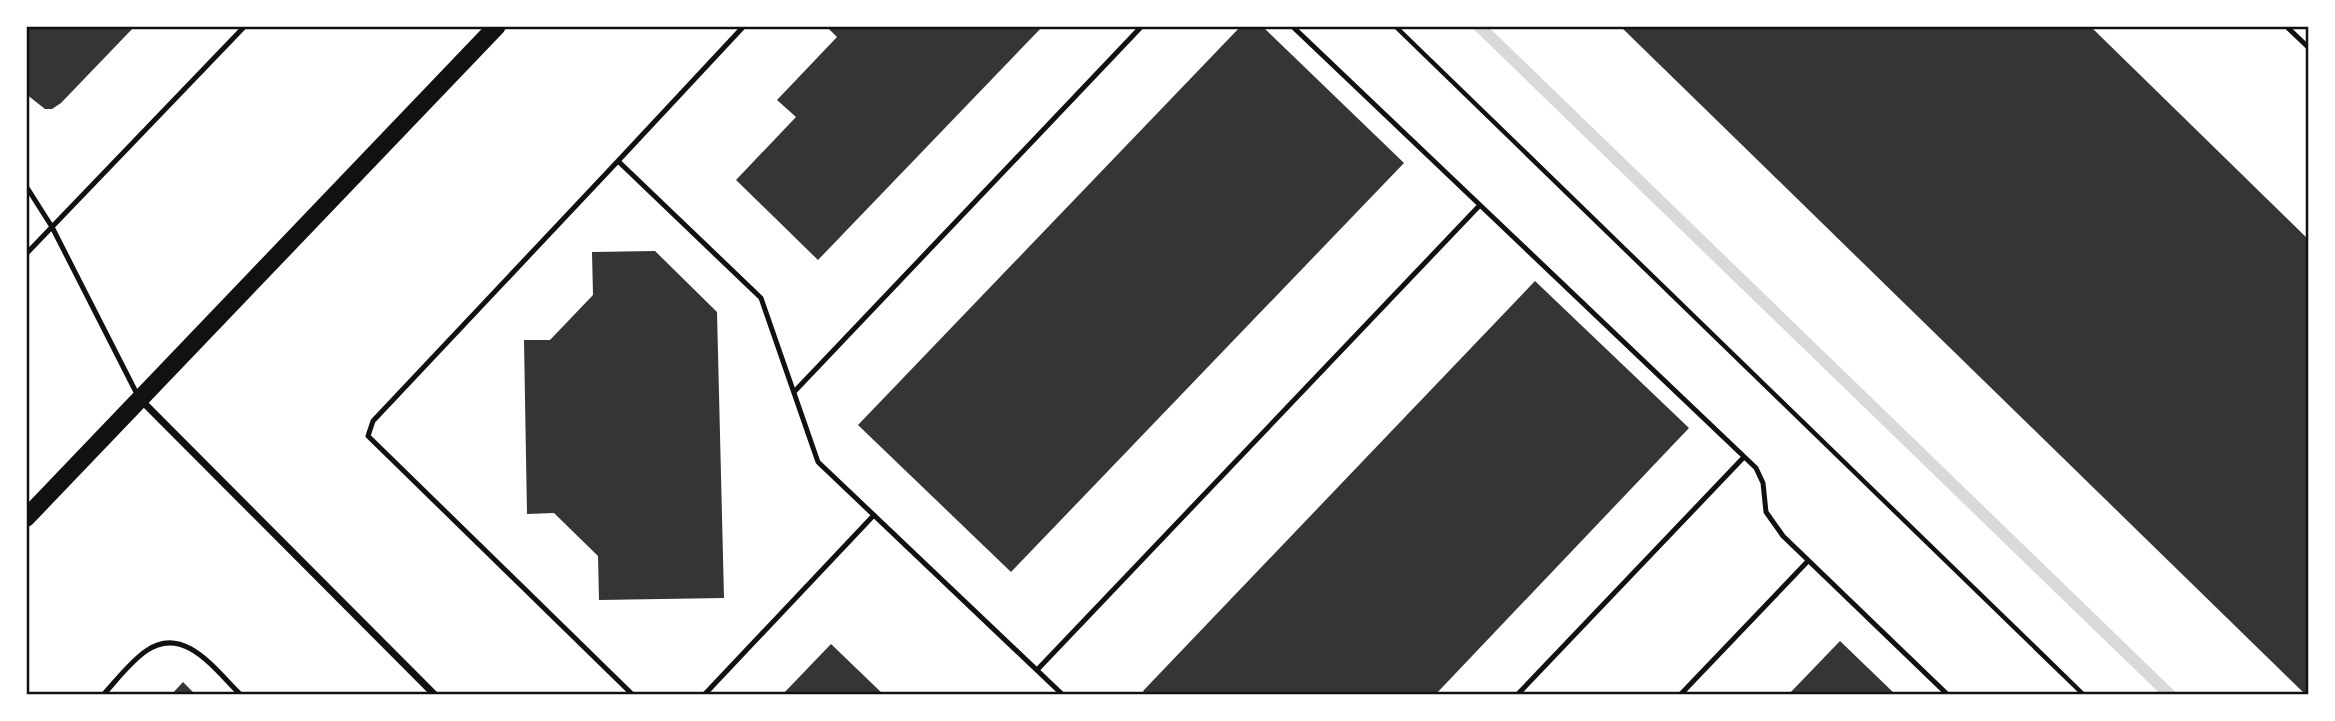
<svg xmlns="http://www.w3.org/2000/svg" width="2335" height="721" viewBox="0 0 2335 721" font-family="'Noto Sans',sans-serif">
<rect width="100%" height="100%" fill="#fff"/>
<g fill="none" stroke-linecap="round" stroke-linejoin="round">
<!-- stream -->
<path stroke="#d9d9d9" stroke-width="12" d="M 1479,26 L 2170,695"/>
</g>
<!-- building -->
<path fill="#353535" d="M 26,26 L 135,26 L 61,103 L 52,109 L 45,109 L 26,94 Z
M 826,26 L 1043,26 L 818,260 L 736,180 L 796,117 L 777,100 L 837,37 Z
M 1241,26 L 1262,26 L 1404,163 L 1011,572 L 858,425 Z
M 1620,26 L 2090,26 L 2309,240 L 2309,695 L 2306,695 Z
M 655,251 L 717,312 L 724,598 L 599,600 L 598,556 L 554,513 L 527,514 L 524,340 L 550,340 L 593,295 L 592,252 Z
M 1535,281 L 1689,428 L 1435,695 L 1147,695 L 1143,691 Z
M 1840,641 L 1896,695 L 1788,695 Z
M 831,644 L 884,695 L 782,695 Z
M 183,682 L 196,695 L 171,695 Z"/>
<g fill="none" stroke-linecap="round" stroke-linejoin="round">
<!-- path -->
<path stroke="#111" stroke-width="4.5" d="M 1395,26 L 2084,695"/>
<!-- service -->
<path stroke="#111" stroke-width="5" d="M 1292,26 L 1756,468 L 1763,483 L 1766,512 L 1783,536 L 1948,695
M 2286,26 L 2309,48
M 618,161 L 744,26
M 26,186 L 52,227 L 138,396
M 26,254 L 245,26
M 794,392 L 1142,26
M 1037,670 L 1480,205
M 103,695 C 116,681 130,662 146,651 C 184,624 215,670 241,695
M 633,695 L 368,436 L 373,421 L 618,161 L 761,298 L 818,462 L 1063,695
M 704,695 L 874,515
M 1517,695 L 1744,457
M 1680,695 L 1808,561"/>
<!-- minor -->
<path stroke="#111" stroke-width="7" d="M 141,400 L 435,695"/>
<!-- primary -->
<path stroke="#111" stroke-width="18" d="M 26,518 L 497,26"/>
</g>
<!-- border -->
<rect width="2335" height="721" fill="none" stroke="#ffffff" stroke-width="56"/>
<rect x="28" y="28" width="2279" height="665" fill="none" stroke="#111" stroke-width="2.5"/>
</svg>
